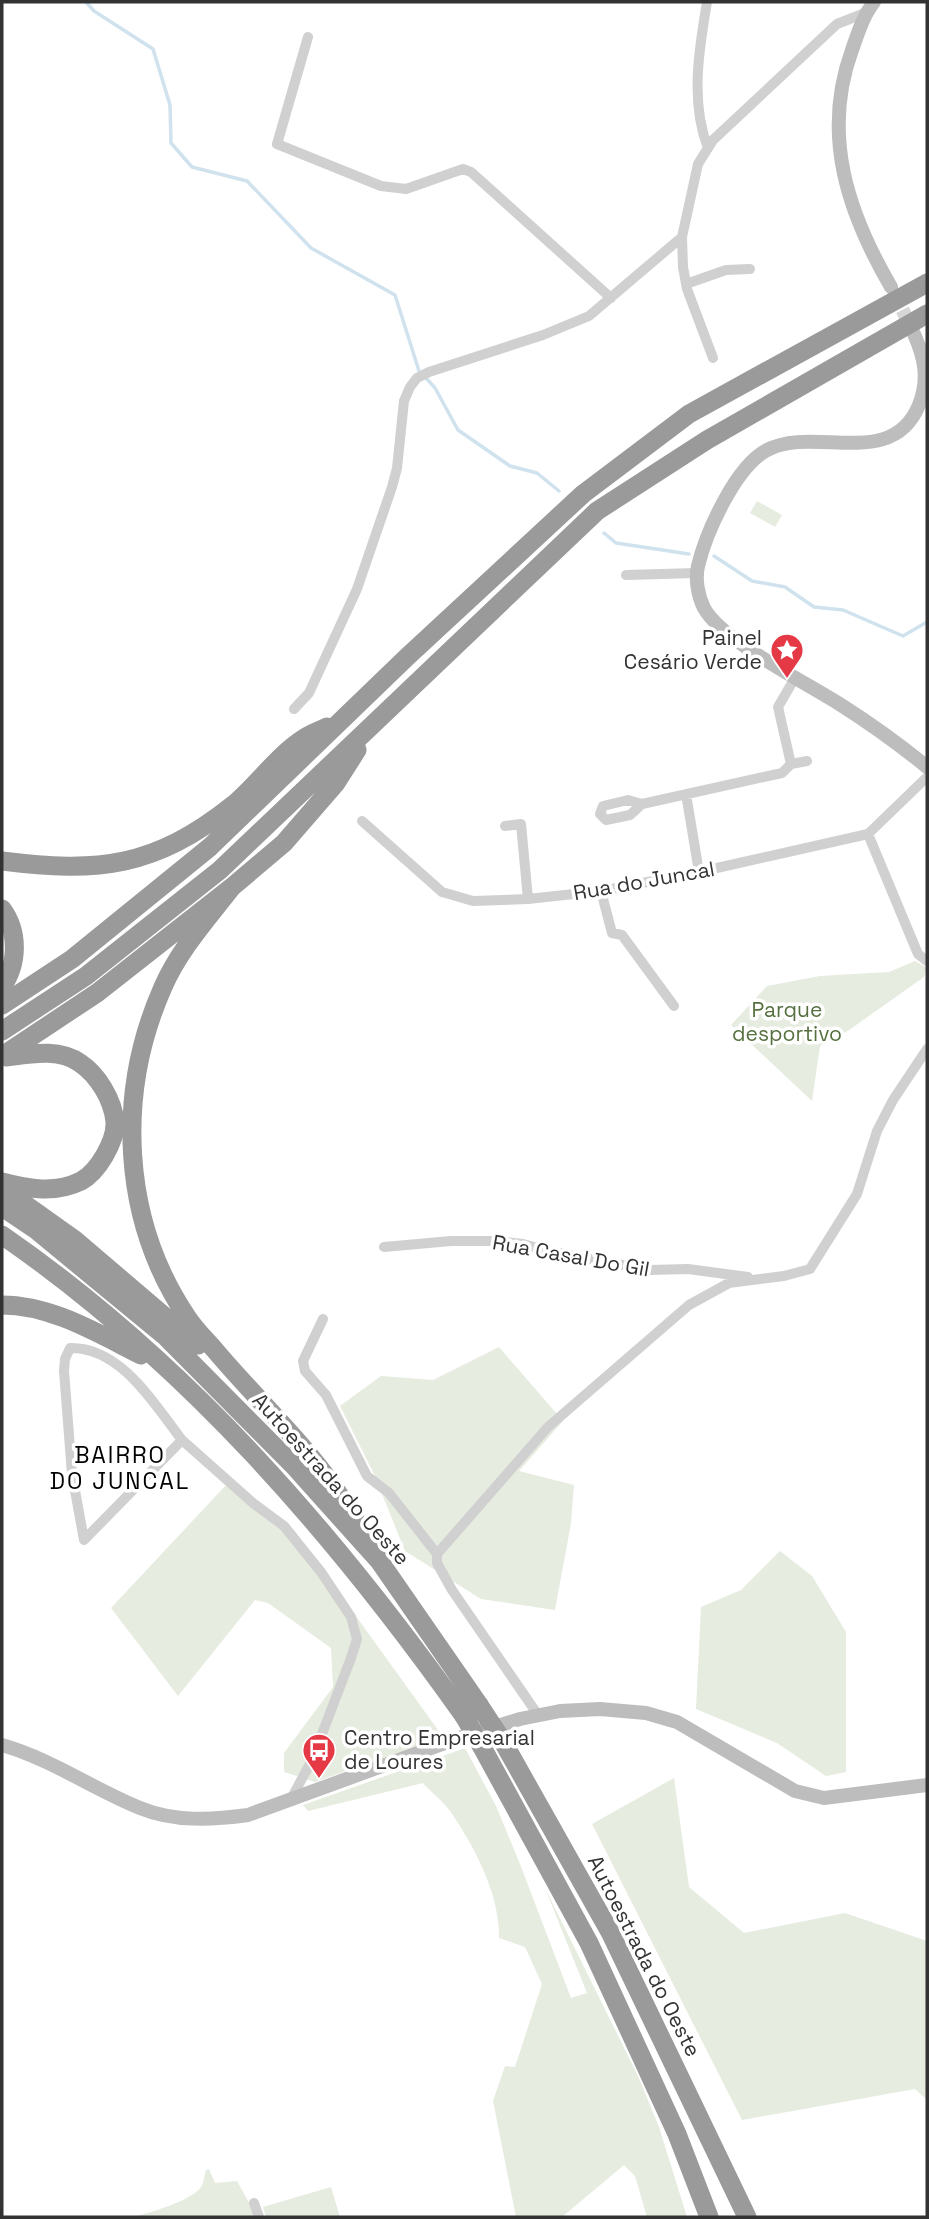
<svg xmlns="http://www.w3.org/2000/svg" width="929" height="2219" viewBox="0 0 929 2219" font-family="'Space Grotesk',sans-serif">
<rect width="100%" height="100%" fill="#fff"/>
<!-- green -->
<path fill="#e6ecdf" d="M 757,501 L 782,515 L 775,527 L 750,513 Z
M 915,961 L 927,968 L 924,977 L 849,1030 L 820,1046 L 812,1101 L 731,1025 L 767,986 L 820,976 L 889,972 Z
M 499,1347 L 563,1421 L 519,1471 L 574,1485 L 571,1523 L 555,1610 L 481,1599 L 405,1551 L 374,1474 L 340,1406 L 381,1376 L 433,1380 Z
M 228,1483 L 294,1530 L 443,1737 L 315,1782 L 284,1772 L 284,1753 L 333,1687 L 331,1648 L 268,1603 L 255,1600 L 178,1696 L 111,1608 Z
M 780,1551 L 812,1576 L 846,1632 L 846,1772 L 826,1776 L 777,1743 L 696,1709 L 701,1607 L 741,1590 Z
M 465,1748 L 496,1806 L 520,1864 L 571,1998 L 587,1993 L 545,1888 L 638,2076 L 659,2127 L 687,2217 L 647,2217 L 635,2176 L 624,2165 L 562,2217 L 516,2217 L 493,2101 L 505,2066 L 515,2067 L 542,1984 L 525,1947 L 499,1938 C 500,1894 474,1846 450,1811 C 443,1801 431,1792 423,1783 L 308,1811 L 303,1805 Z
M 674,1778 L 689,1887 L 744,1933 L 845,1913 L 927,1941 L 927,2100 L 915,2089 L 742,2120 L 592,1824 Z
M 209,2169 L 215,2183 L 237,2181 L 252,2208 L 253,2217 L 133,2217 C 149,2213 193,2200 201,2187 C 204,2183 204,2175 206,2170 Z
M 331,2187 L 340,2217 L 266,2217 L 263,2207 Z"/>
<g fill="none" stroke-linecap="round" stroke-linejoin="round">
<!-- stream -->
<path stroke="#cfe2ee" stroke-width="3.5" d="M 86,2 L 94,11 L 153,49 L 170,105 L 171,143 L 192,167 L 247,181 L 311,248 L 395,295 L 419,371
M 426,378 L 435,388 L 458,430 L 510,466 L 537,473 L 559,491
M 604,533 L 616,543 L 689,554
M 714,556 L 752,581 L 785,587 L 814,607 L 843,610 L 903,636 L 927,622"/>
<!-- secondary-tunnel -->
<path stroke="#d6d6d6" stroke-width="14" stroke-dasharray="14 7" stroke-linecap="butt" d="M 893,291 L 914,333"/>
<!-- street -->
<path stroke="#d0d0d0" stroke-width="10" d="M 707,2 C 699,49 690,103 708,148
M 308,37 L 277,144 L 381,186 L 406,189 L 463,169 L 471,172 L 611,298
M 686,284 L 726,270 L 750,269
M 713,358 L 687,289 L 683,267 L 682,237 L 698,164 L 713,140 L 837,24 L 865,13
M 626,575 L 696,573
M 294,709 L 309,693 L 357,589 L 392,487 L 397,468 L 404,401 L 410,387 L 417,378 L 429,372 L 543,335 L 589,316 L 682,237
M 791,764 L 778,707 L 796,676
M 686,794 L 699,872
M 642,804 L 630,815 L 606,820 L 600,814 L 603,806 L 628,800 L 642,804 L 782,773 L 791,764 L 807,761
M 362,821 L 442,892 L 473,901 L 528,899 L 601,891 L 699,872 L 868,834 L 927,777
M 505,826 L 521,824 L 528,899
M 868,834 L 918,954 L 927,961
M 601,891 L 612,933 L 622,935 L 674,1006
M 384,1247 L 451,1241 L 496,1241 L 523,1244 L 553,1252 L 649,1270 L 688,1269 L 748,1277
M 323,1319 L 303,1361 L 305,1371 L 326,1395 L 367,1476 L 389,1493 L 437,1554 L 437,1563 L 452,1590 L 538,1715
M 84,1540 L 182,1440 L 253,1503 L 284,1526 L 321,1572 L 351,1617 L 357,1639 L 351,1658 L 312,1760 L 291,1799
M 84,1540 L 72,1474 L 64,1371 L 65,1359 L 70,1348 C 121,1347 154,1404 182,1440
M 437,1554 L 548,1427 L 689,1305 L 729,1283 L 784,1276 L 810,1269 L 857,1194 L 877,1131 L 893,1100 L 927,1049
M 254,2203 L 259,2217"/>
<!-- secondary -->
<path stroke="#bdbdbd" stroke-width="14" d="M 874,2 C 863,16 858,33 852,50 C 821,135 848,213 891,287
M 914,334 C 925,358 929,380 919,405 C 892,471 814,425 767,450 C 735,467 706,533 698,566 C 695,579 698,596 704,608 C 722,641 807,683 841,705 C 871,724 900,745 927,767
M 2,1745 C 51,1759 93,1789 140,1808 C 174,1822 212,1820 248,1815 L 456,1739 L 520,1719 L 560,1711 L 600,1709 L 646,1713 L 677,1722 L 795,1791 L 824,1798 L 927,1785"/>
<!-- highway -->
<path stroke="#9a9a9a" stroke-width="19" d="M 2,861 C 98,873 154,868 233,805 C 257,785 277,756 303,739 C 310,734 319,731 327,727
M 232,887 C 208,918 179,950 163,987 C 116,1093 121,1219 187,1317 C 194,1328 205,1339 214,1349 C 245,1386 279,1419 310,1456 C 338,1489 358,1524 380,1562
M 2,909 C 19,932 18,964 2,987
M 2,1005 L 72,959 L 210,847 L 407,657 L 583,494 L 689,414 L 927,283
M 2,1031 L 86,976 L 220,870 L 597,511 L 707,440 L 927,314
M 2,1056 L 97,993 L 232,887 L 284,843 L 336,783 L 357,750
M 2,1182 C 28,1189 55,1194 81,1181 C 98,1172 116,1141 115,1122 C 113,1100 98,1075 80,1063 C 59,1048 30,1054 6,1057
M 2,1188 L 75,1240 L 198,1345
M 2,1207 L 35,1229 L 166,1337 L 293,1465 L 380,1562 L 479,1705
M 2,1235 C 187,1363 334,1533 464,1716
M 2,1305 C 51,1305 97,1333 141,1355
M 502,1740 L 610,1932 L 747,2217
M 482,1747 L 589,1943 L 677,2134 L 709,2217"/>
<!-- highway-bridge -->
<path stroke="#9a9a9a" stroke-width="19" d="M 479,1705 L 502,1740
M 464,1716 L 482,1747"/>
</g>
<!-- icons -->
<defs>
<symbol id="sight-pin" viewBox="-11 -11 22 30"><path d="M0 17L-7.5 6A9.5 9.5 0 1 1 7.5 6Z" fill="#e63946" stroke="#fff"/><path d="M0-6L1.8-2.2L6-1.7L2.9 1.2L3.7 5.4L0 3.3L-3.7 5.4L-2.9 1.2L-6-1.7L-1.8-2.2Z" fill="#fff"/></symbol>
<symbol id="bus-pin" viewBox="-11 -11 22 30"><path d="M0 17L-7.5 6A9.5 9.5 0 1 1 7.5 6Z" fill="#e63946" stroke="#fff"/><path d="M-5-6H5V4H4V6H2V4H-2V6H-4V4H-5ZM-3.5-4V0h7V-4ZM-3.5 1.2v1.5H-2V1.2ZM2 1.2v1.5H3.5V1.2Z" fill="#fff"/></symbol>
</defs>
<g fill-rule="evenodd">
<use href="#sight-pin" x="768" y="631" width="38" height="52"/>
<use href="#bus-pin" x="300" y="1731" width="38" height="52"/>
</g>
<g text-anchor="middle" stroke-width="7" stroke-linejoin="round" paint-order="stroke">
<!-- poi labels -->
<g font-size="21" fill="#333" stroke="#fff" text-anchor="end">
<text x="762" y="645">Painel<tspan x="762" dy="24">Cesário Verde</tspan></text>
<text x="344" y="1745" text-anchor="start">Centro Empresarial<tspan x="344" dy="24">de Loures</tspan></text>
</g>
<!-- street labels -->
<g font-size="21" fill="#333" stroke="#fff">
<text transform="translate(644 881) rotate(-10)" y="7">Rua do Juncal</text>
<text transform="translate(571 1256) rotate(10)" y="7">Rua Casal Do Gil</text>
<text transform="translate(331 1479) rotate(48)" y="7">Autoestrada do Oeste</text>
<text transform="translate(644 1956) rotate(63)" y="7">Autoestrada do Oeste</text>
</g>
<!-- park labels -->
<g font-size="21" fill="#56703f" stroke="#fff">
<text x="787" y="1017">Parque<tspan x="787" dy="24">desportivo</tspan></text>
</g>
<!-- neighbourhood labels -->
<g font-size="23" letter-spacing="2" fill="#000" stroke="#fff">
<text x="120" y="1463">BAIRRO<tspan x="120" dy="26">DO JUNCAL</tspan></text>
</g>
</g>
<!-- border -->
<rect width="929" height="2219" fill="none" stroke="#333333" stroke-width="7"/>
</svg>
